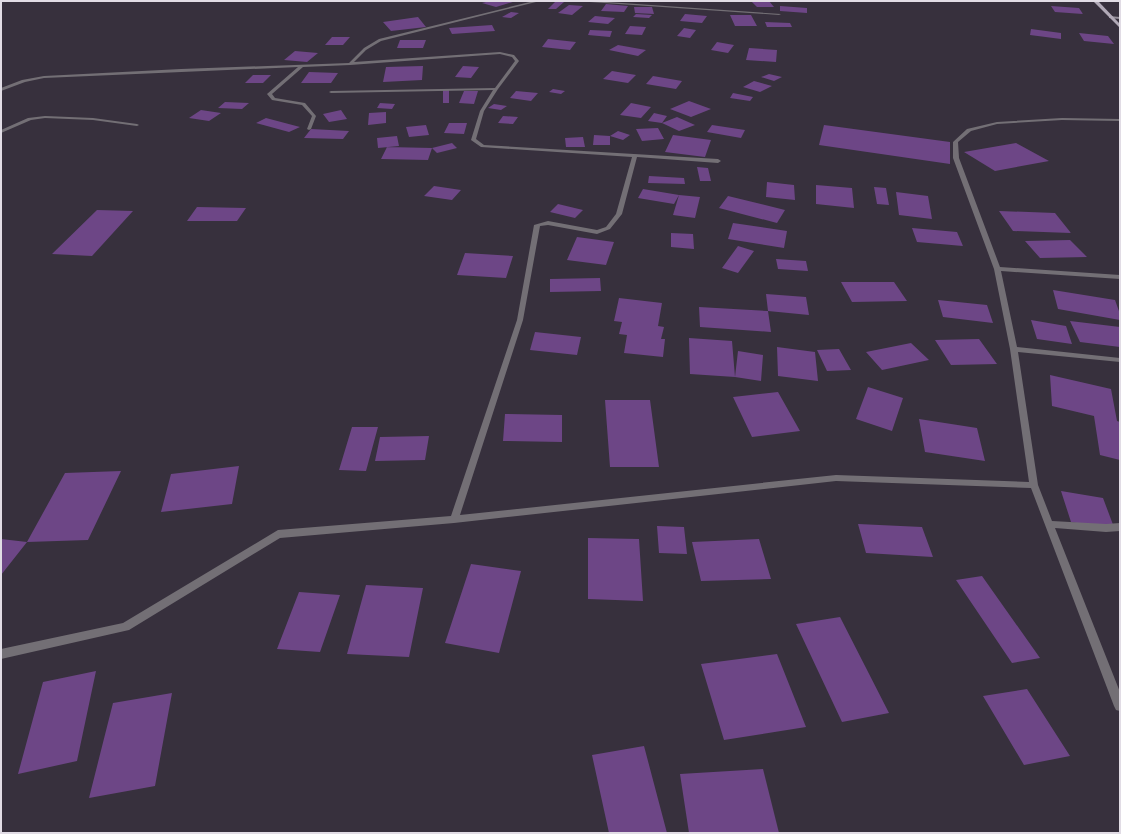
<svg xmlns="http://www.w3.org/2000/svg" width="1121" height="834" viewBox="0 0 1121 834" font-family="'Golos Text',sans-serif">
<rect width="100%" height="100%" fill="#37303d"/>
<!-- building -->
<path fill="#6d4686" d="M 490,1 L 516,1 L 496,7 L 482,3 Z
M 556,1 L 564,2 L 556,9 L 548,9 Z
M 751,1 L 769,1 L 774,7 L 757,7 Z
M 606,4 L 628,6 L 624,12 L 601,11 Z
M 569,5 L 583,6 L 572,15 L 558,13 Z
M 780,6 L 807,8 L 807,13 L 780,11 Z
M 1051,6 L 1079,8 L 1083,14 L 1055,12 Z
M 634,7 L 652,7 L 654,14 L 635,13 Z
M 511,12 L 519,13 L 511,18 L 502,17 Z
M 636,14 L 652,15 L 649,18 L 633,17 Z
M 685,14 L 707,16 L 702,23 L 680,21 Z
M 730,15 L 751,15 L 757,26 L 735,26 Z
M 595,16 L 615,18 L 608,24 L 588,22 Z
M 418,17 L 426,27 L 391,31 L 383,22 Z
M 765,22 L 790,23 L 792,27 L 767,27 Z
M 492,25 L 495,31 L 452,34 L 449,28 Z
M 630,26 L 646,27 L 642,35 L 625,34 Z
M 684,28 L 696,30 L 690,38 L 677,36 Z
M 1031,29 L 1061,33 L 1061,39 L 1030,35 Z
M 590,30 L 612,31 L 610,37 L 588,35 Z
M 1079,33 L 1108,36 L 1114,44 L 1084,41 Z
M 332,37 L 350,37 L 343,45 L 325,45 Z
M 548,39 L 576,42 L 570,50 L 542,47 Z
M 400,40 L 426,40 L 423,48 L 397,48 Z
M 717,42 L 734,45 L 728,53 L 711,50 Z
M 618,45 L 646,50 L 638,56 L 609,50 Z
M 749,48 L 777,50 L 776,62 L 746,60 Z
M 295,51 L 318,53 L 307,62 L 284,60 Z
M 423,66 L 422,80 L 383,82 L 386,67 Z
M 463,66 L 479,67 L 471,78 L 455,77 Z
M 612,71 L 636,75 L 628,83 L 603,79 Z
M 309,72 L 338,73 L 331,83 L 301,83 Z
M 769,74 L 782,77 L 774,81 L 761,77 Z
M 253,75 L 271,75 L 263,83 L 245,83 Z
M 653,76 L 682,81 L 676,89 L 646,84 Z
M 754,81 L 772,86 L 760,92 L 743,87 Z
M 553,89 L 565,91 L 561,94 L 549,92 Z
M 443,90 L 449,90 L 449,103 L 443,103 Z
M 464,91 L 478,91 L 474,104 L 459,103 Z
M 516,91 L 538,93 L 531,101 L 510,98 Z
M 733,93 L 753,97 L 750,101 L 730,98 Z
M 689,101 L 711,109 L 691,117 L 670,109 Z
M 225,102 L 249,103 L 242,109 L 218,108 Z
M 380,103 L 395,104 L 392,109 L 377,108 Z
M 631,103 L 651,107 L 641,118 L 620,115 Z
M 494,104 L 507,106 L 501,110 L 488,108 Z
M 201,110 L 221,113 L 209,121 L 189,118 Z
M 341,110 L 347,119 L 329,122 L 323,114 Z
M 386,112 L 386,123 L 368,125 L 369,113 Z
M 654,113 L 667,116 L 662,123 L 648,121 Z
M 503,116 L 518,117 L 513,124 L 498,123 Z
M 677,117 L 695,125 L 679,131 L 662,123 Z
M 266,118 L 300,127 L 289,132 L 256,123 Z
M 449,123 L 467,123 L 464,134 L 444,133 Z
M 426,125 L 429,135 L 409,137 L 406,127 Z
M 712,125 L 745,130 L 741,138 L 707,132 Z
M 824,125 L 950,142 L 950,164 L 819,145 Z
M 658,128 L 664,139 L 642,141 L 636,129 Z
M 311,129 L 349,131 L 343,139 L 304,138 Z
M 618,131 L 630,135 L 623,140 L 610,136 L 610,145 L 593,145 L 594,135 L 610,136 Z
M 673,135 L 711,140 L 705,157 L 665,152 Z
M 397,136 L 399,146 L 378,148 L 377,138 Z
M 583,137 L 585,147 L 566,147 L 565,138 Z
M 452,143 L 457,148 L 437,153 L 432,148 Z
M 1016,143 L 1049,161 L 995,171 L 964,152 Z
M 387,147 L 432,148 L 428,160 L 381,159 Z
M 697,167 L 708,168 L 711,181 L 700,181 Z
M 649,176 L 684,178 L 685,184 L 648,183 Z
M 767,182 L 794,185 L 795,200 L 766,197 Z
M 816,185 L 852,188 L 854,208 L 816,204 Z
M 434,186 L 461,190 L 452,200 L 424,196 Z
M 874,187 L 886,188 L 889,205 L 877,204 Z
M 643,189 L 679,195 L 674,204 L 638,198 Z
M 896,192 L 928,196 L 932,219 L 899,215 Z
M 679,195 L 700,197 L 695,218 L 673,215 Z
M 728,196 L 785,210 L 777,223 L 719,208 Z
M 558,204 L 583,210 L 575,218 L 550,212 Z
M 197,207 L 246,208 L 237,221 L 187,221 Z
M 97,210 L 133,211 L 92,256 L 52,254 Z
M 999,211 L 1055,213 L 1071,233 L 1013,231 Z
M 733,223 L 787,231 L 784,248 L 728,239 Z
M 912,228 L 957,232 L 963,246 L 917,242 Z
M 671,233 L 693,234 L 694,249 L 671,247 Z
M 577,237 L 614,242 L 606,265 L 567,260 Z
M 1070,240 L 1087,257 L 1040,258 L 1025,241 Z
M 738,246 L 754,251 L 738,273 L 722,268 Z
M 465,253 L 513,256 L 506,278 L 457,275 Z
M 776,259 L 806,261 L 808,271 L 778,269 Z
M 600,278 L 601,291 L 550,292 L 550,279 Z
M 841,282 L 894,282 L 907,301 L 852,302 Z
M 1053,290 L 1115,300 L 1120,314 L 1120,320 L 1058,309 Z
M 766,294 L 806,297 L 809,315 L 768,311 Z
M 619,298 L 662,303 L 658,326 L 664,327 L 661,339 L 665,339 L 663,357 L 624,353 L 627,335 L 619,334 L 622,322 L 614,321 Z
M 938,300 L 987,305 L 993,323 L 943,317 Z
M 699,307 L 768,311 L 771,332 L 700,327 Z
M 1031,320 L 1066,326 L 1072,344 L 1037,339 Z
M 1070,321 L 1120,327 L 1120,347 L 1080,342 Z
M 535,332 L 581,337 L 577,355 L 530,350 Z
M 689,338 L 732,341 L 735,377 L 690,374 Z
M 979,339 L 997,364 L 951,365 L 935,340 Z
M 911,343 L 929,360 L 882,370 L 866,352 Z
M 777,347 L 815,352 L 818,381 L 778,376 Z
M 839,349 L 851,370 L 827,371 L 817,350 Z
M 738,351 L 763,355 L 761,381 L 735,377 Z
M 1050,375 L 1111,389 L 1117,421 L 1120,422 L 1120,460 L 1100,455 L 1094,416 L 1052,406 Z
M 868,387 L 903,398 L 892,431 L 856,419 Z
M 778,392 L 800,431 L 752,437 L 733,397 Z
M 605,400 L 650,400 L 659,467 L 610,467 Z
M 505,414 L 562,415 L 562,442 L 503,441 Z
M 919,419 L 977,428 L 985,461 L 925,452 Z
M 352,427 L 378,427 L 366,471 L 339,470 Z
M 429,436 L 425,460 L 375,461 L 380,437 Z
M 239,466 L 232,504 L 161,512 L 171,474 Z
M 121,471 L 88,540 L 27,542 L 65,473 Z
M 1061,491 L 1103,498 L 1115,530 L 1071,522 Z
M 858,524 L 922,527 L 933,557 L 866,553 Z
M 657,526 L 684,527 L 687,554 L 659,553 Z
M 588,538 L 639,539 L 643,601 L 588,599 Z
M 1,539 L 27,542 L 1,575 Z
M 759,539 L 771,579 L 701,581 L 692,542 Z
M 471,564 L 521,571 L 499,653 L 445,643 Z
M 982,576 L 1040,658 L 1012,663 L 956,580 Z
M 366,585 L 423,588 L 409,657 L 347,654 Z
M 299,592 L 340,595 L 320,652 L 277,649 Z
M 840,617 L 889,713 L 842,722 L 796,624 Z
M 777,654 L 806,727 L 724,740 L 701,664 Z
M 96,671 L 77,761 L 18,774 L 43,682 Z
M 1027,689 L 1070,756 L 1024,765 L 983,696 Z
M 172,693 L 155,786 L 89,798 L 113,703 Z
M 644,746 L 667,833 L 609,833 L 592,755 Z
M 763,769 L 779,833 L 689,833 L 680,774 Z"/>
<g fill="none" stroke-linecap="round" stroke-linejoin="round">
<!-- street -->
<path fill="#736f75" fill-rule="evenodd" d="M 534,1 L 540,1 L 381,41 L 366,50 L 354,62 L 500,52 L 514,55 L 519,61 L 498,89 L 484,111 L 476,139 L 484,145 L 718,159 L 721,161 L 718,163 L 637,157 L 622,214 L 610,229 L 597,234 L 548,225 L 540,226 L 523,320 L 460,515 L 836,475 L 1029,482 L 1010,349 L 994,269 L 953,158 L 953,142 L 967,129 L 997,122 L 1062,118 L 1120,119 L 1120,121 L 1062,120 L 997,124 L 971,131 L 958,142 L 959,158 L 1000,267 L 1120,275 L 1120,279 L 1001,271 L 1017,347 L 1120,358 L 1120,362 L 1018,352 L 1038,485 L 1052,521 L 1106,524 L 1120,523 L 1120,531 L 1106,532 L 1055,528 L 1120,692 L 1120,711 L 1116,710 L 1114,706 L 1031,488 L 836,481 L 454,523 L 280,538 L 129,630 L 1,659 L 1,649 L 123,623 L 278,530 L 451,516 L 517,320 L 534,225 L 548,221 L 597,230 L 606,227 L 616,214 L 632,157 L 481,147 L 471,140 L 480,111 L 493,90 L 331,93 L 329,92 L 331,91 L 495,88 L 515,61 L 512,57 L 500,54 L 350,65 L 303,67 L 272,94 L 275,98 L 305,103 L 316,116 L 311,129 L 309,130 L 307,129 L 312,116 L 302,105 L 272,100 L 267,94 L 298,67 L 44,78 L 25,82 L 1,91 L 1,88 L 22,80 L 44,76 L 181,69 L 349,63 L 364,48 L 379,39 Z
M 575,1 L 593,1 L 781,14 L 779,15 Z
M 45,116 L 93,118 L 137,124 L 139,125 L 137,126 L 93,120 L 45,118 L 31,120 L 1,133 L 1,130 L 28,118 Z"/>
<!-- secondary -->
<path fill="#96909a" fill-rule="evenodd" d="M 1109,16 L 1120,17 L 1120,19 L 1109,18 Z"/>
<!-- primary -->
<path fill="#b1a9b7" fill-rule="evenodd" d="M 1093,1 L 1098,1 L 1120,24 L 1120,28 Z"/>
</g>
<!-- border -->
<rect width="1121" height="834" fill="none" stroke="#e1dce5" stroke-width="4"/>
</svg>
